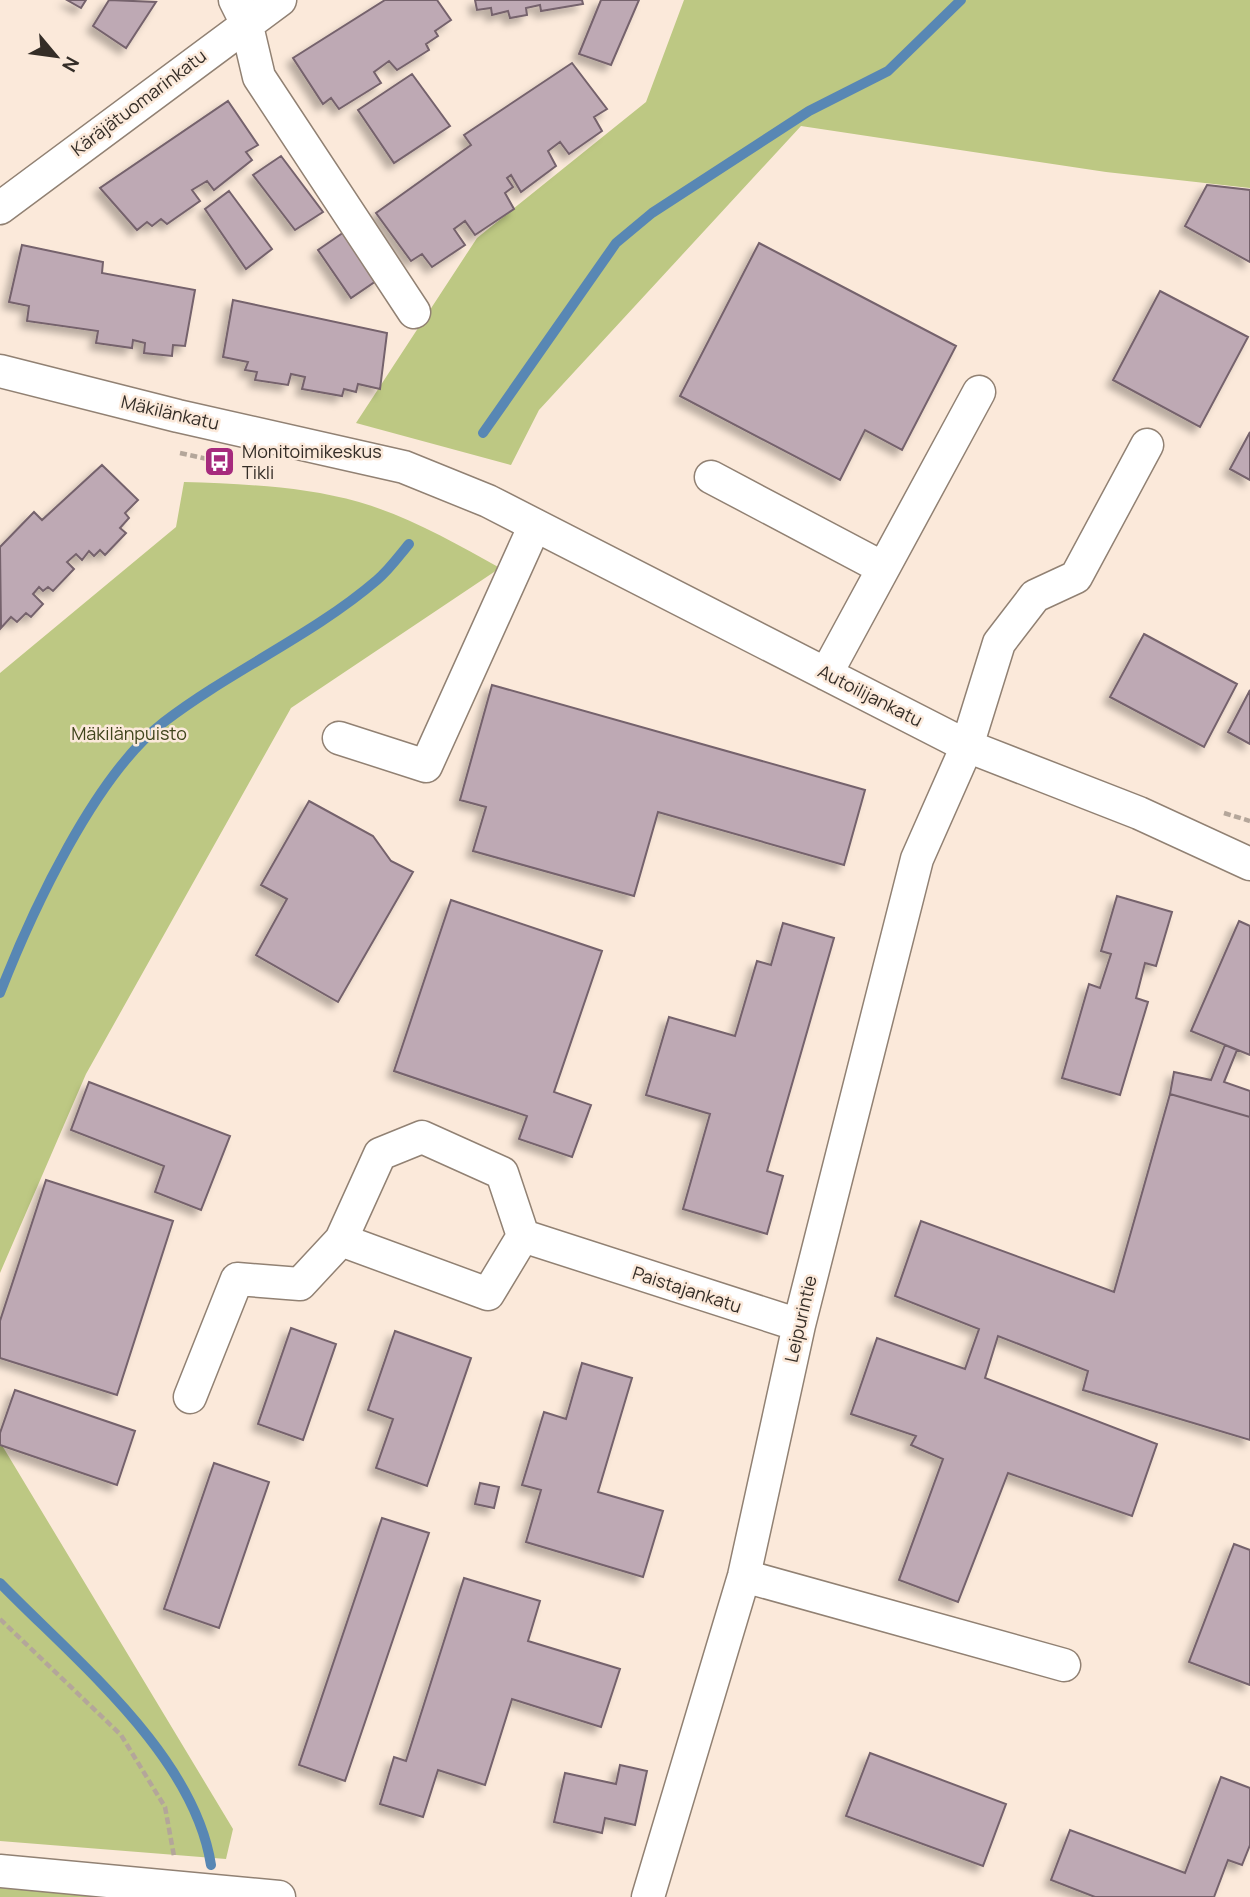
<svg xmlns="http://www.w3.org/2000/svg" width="1250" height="1897" viewBox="0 0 1250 1897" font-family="Manrope,sans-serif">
<defs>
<filter id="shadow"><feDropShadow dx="-6" dy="6" stdDeviation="3.5" flood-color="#0004"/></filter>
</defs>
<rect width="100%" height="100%" fill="#fbe9da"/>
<!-- green -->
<path fill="#bdc883" d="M 684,0 L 1250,0 L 1250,188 L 1106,172 L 801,126 L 539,410 L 511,465 L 356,423 L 477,238 L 646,102 Z
M 184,482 C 243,484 302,486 359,502 C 410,517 455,543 500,568 L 291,708 L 86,1074 L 0,1273 L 0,673 L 176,527 Z
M 0,1442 L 233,1829 L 226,1859 L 0,1841 Z
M 0,1887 L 232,1892 L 279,1897 L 0,1897 Z"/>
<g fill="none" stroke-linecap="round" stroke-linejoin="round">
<!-- stream -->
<path stroke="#5887b4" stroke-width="10" d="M 483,433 L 616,243 L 652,213 L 809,111 L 888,71 L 961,0
M 0,993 C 32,911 95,775 164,722 C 232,670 313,635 377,580 C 389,570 399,556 409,544
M 0,1583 C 75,1660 194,1755 211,1865"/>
</g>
<!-- building -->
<path fill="#bea9b4" stroke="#75626c" stroke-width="2" filter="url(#shadow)" d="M 67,0 L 86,0 L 81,8 Z
M 109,0 L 156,2 L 126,48 L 93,26 Z
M 385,0 L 437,0 L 451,20 L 435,31 L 438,36 L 426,44 L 429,50 L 397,70 L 389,61 L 374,72 L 381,83 L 339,109 L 331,98 L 323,104 L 293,58 Z
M 475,0 L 582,0 L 583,4 L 541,11 L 540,5 L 526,8 L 527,15 L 510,18 L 508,11 L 492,15 L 491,8 L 477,10 Z
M 601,0 L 639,0 L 611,65 L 579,54 Z
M 572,63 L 607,109 L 594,117 L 602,131 L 569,154 L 560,142 L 548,151 L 556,166 L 521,192 L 511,175 L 507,178 L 513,187 L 505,193 L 514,209 L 475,235 L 465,221 L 454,229 L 465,245 L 432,267 L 422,254 L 411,261 L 376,213 L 471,145 L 464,135 Z
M 412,74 L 450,126 L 394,163 L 358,110 Z
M 228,101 L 258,145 L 246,152 L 252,160 L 214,190 L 207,181 L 192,190 L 200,201 L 167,224 L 161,219 L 152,226 L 147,222 L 137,230 L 100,188 Z
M 281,156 L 323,212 L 295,230 L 253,175 Z
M 1207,185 L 1250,190 L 1250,262 L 1185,226 Z
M 229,191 L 272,249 L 246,269 L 205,209 Z
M 344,232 L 379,279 L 351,298 L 318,250 Z
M 759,243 L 956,346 L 902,450 L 865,430 L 840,480 L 680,396 Z
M 22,245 L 103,262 L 102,273 L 195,290 L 185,346 L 173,345 L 172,356 L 144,353 L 145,343 L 133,340 L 132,348 L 96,343 L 98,331 L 27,321 L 29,306 L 9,302 Z
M 1160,291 L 1248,337 L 1200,427 L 1113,380 Z
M 233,300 L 387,333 L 380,389 L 358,384 L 356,392 L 344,389 L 342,396 L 302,389 L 305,377 L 291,374 L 288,385 L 255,380 L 257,372 L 245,370 L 248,362 L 223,357 Z
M 1250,432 L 1250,480 L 1230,469 Z
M 102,465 L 138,500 L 125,513 L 129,518 L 120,528 L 126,533 L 105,555 L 100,550 L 94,556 L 89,551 L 82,560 L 76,554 L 67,562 L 74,569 L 53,591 L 48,587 L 43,591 L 39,587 L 33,594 L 43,604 L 31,617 L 26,613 L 17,622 L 11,617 L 1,628 L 0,547 L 34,512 L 42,520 Z
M 1144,634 L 1237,684 L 1204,747 L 1110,697 Z
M 492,685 L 865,790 L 844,865 L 658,812 L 634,896 L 473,851 L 486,807 L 460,800 Z
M 1250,690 L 1250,744 L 1228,732 Z
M 309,801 L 373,836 L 391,861 L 413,872 L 338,1002 L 256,955 L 287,899 L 261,885 Z
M 1117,896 L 1172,912 L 1156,966 L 1145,963 L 1136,998 L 1148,1002 L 1120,1095 L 1062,1078 L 1089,984 L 1100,988 L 1111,954 L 1101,951 Z
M 451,900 L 602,951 L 554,1092 L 591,1105 L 572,1157 L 519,1139 L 527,1116 L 394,1071 Z
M 1239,921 L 1250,926 L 1250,1055 L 1191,1031 Z
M 783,923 L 834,938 L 767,1171 L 783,1176 L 767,1234 L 683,1209 L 710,1114 L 646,1095 L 669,1017 L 735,1036 L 757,961 L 771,965 Z
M 1225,1045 L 1237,1050 L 1224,1082 L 1250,1091 L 1250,1117 L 1170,1094 L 1174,1072 L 1211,1080 Z
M 89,1082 L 230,1136 L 201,1210 L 155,1192 L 164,1166 L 71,1130 Z
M 1170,1094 L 1250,1117 L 1250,1440 L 1083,1390 L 1088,1371 L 998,1336 L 985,1378 L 1157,1444 L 1132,1516 L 1008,1473 L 958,1602 L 899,1580 L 943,1459 L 911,1445 L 916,1436 L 851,1414 L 877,1338 L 965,1369 L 979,1329 L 895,1296 L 921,1221 L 1114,1292 Z
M 46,1180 L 173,1221 L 117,1395 L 0,1358 L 0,1321 Z
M 291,1328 L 336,1344 L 303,1440 L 258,1424 Z
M 395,1331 L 471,1358 L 427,1486 L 376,1468 L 393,1419 L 368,1410 Z
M 582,1363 L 632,1378 L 598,1492 L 663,1511 L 643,1577 L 526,1542 L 541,1490 L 522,1485 L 544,1412 L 566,1419 Z
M 15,1390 L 135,1431 L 117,1485 L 0,1445 L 0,1433 Z
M 214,1463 L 269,1482 L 219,1628 L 164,1609 Z
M 480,1483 L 499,1487 L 494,1508 L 475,1504 Z
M 382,1518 L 429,1533 L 345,1781 L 299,1765 Z
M 1234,1544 L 1250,1550 L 1250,1685 L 1189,1662 Z
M 464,1578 L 540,1601 L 528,1641 L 620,1669 L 601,1727 L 512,1699 L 485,1785 L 438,1770 L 423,1817 L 380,1804 L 394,1757 L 406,1761 Z
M 870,1753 L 1006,1804 L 983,1866 L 846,1816 Z
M 620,1765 L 647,1771 L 635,1825 L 605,1818 L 602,1833 L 554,1822 L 565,1773 L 616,1784 Z
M 1221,1777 L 1250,1788 L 1250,1845 L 1242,1865 L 1228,1860 L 1214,1897 L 1095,1897 L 1051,1880 L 1070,1830 L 1185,1873 Z"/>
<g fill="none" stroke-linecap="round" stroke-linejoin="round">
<defs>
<path id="minor" d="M 235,0 L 246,22 L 259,77 L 414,312
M 0,208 L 280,0
M 0,371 L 178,416 L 404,467 L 488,501 L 967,746 L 1139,813 L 1250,864
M 711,477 L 883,568
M 826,674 L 979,392
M 339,738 L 426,766 L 535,525
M 341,1240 L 488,1294 L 523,1236
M 190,1397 L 237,1279 L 300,1284 L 341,1240 L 380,1154 L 422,1137 L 502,1173 L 523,1236 L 799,1325
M 744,1576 L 1064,1665
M 0,1871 L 279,1897
M 648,1897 L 744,1576 L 799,1325 L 917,859 L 967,746 L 999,643 L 1035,596 L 1076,577 L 1147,445"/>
</defs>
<!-- minor casing -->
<use href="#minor" stroke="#918173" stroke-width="35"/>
<!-- path -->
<path stroke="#b4a69a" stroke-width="4.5" stroke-dasharray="7 3.5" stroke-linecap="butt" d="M 180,453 L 230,464
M 1224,813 L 1250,821
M 0,1619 L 121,1735 L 165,1807 L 174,1856"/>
<!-- minor -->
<use href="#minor" stroke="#fff" stroke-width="32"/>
</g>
<!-- icons -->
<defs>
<symbol id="bus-square" viewBox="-11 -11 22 22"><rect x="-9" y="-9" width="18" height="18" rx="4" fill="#a62a7d" stroke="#fbe9da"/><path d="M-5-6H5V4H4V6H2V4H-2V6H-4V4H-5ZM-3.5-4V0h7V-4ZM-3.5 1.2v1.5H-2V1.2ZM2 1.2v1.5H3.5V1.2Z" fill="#fff"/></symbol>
</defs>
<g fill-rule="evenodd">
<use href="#bus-square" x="202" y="444" width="35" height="35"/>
</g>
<g text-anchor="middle" stroke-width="5" stroke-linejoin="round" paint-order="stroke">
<!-- street labels -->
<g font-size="18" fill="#342d27" stroke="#fbe9da">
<text transform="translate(139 103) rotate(-37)" y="6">Käräjätuomarinkatu</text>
<text transform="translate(170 413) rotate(13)" y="6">Mäkilänkatu</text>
<text transform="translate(870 696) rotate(27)" y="6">Autoilijankatu</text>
<text transform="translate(687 1290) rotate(18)" y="6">Paistajankatu</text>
<text transform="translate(801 1319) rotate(-77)" y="6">Leipurintie</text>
</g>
<!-- poi labels -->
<g font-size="18" fill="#342d27" stroke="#fbe9da" text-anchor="start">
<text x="242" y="458">Monitoimikeskus<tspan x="242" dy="21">Tikli</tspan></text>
</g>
<!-- park labels -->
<g font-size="18" fill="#3f441c" stroke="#fbe9da">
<text x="129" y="740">Mäkilänpuisto</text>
</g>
</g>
<!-- north arrow -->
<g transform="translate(56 56) rotate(119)" stroke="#fbe9da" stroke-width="5" paint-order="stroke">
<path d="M0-5L12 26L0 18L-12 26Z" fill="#342d27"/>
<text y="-10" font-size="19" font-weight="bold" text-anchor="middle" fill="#342d27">N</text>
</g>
</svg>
